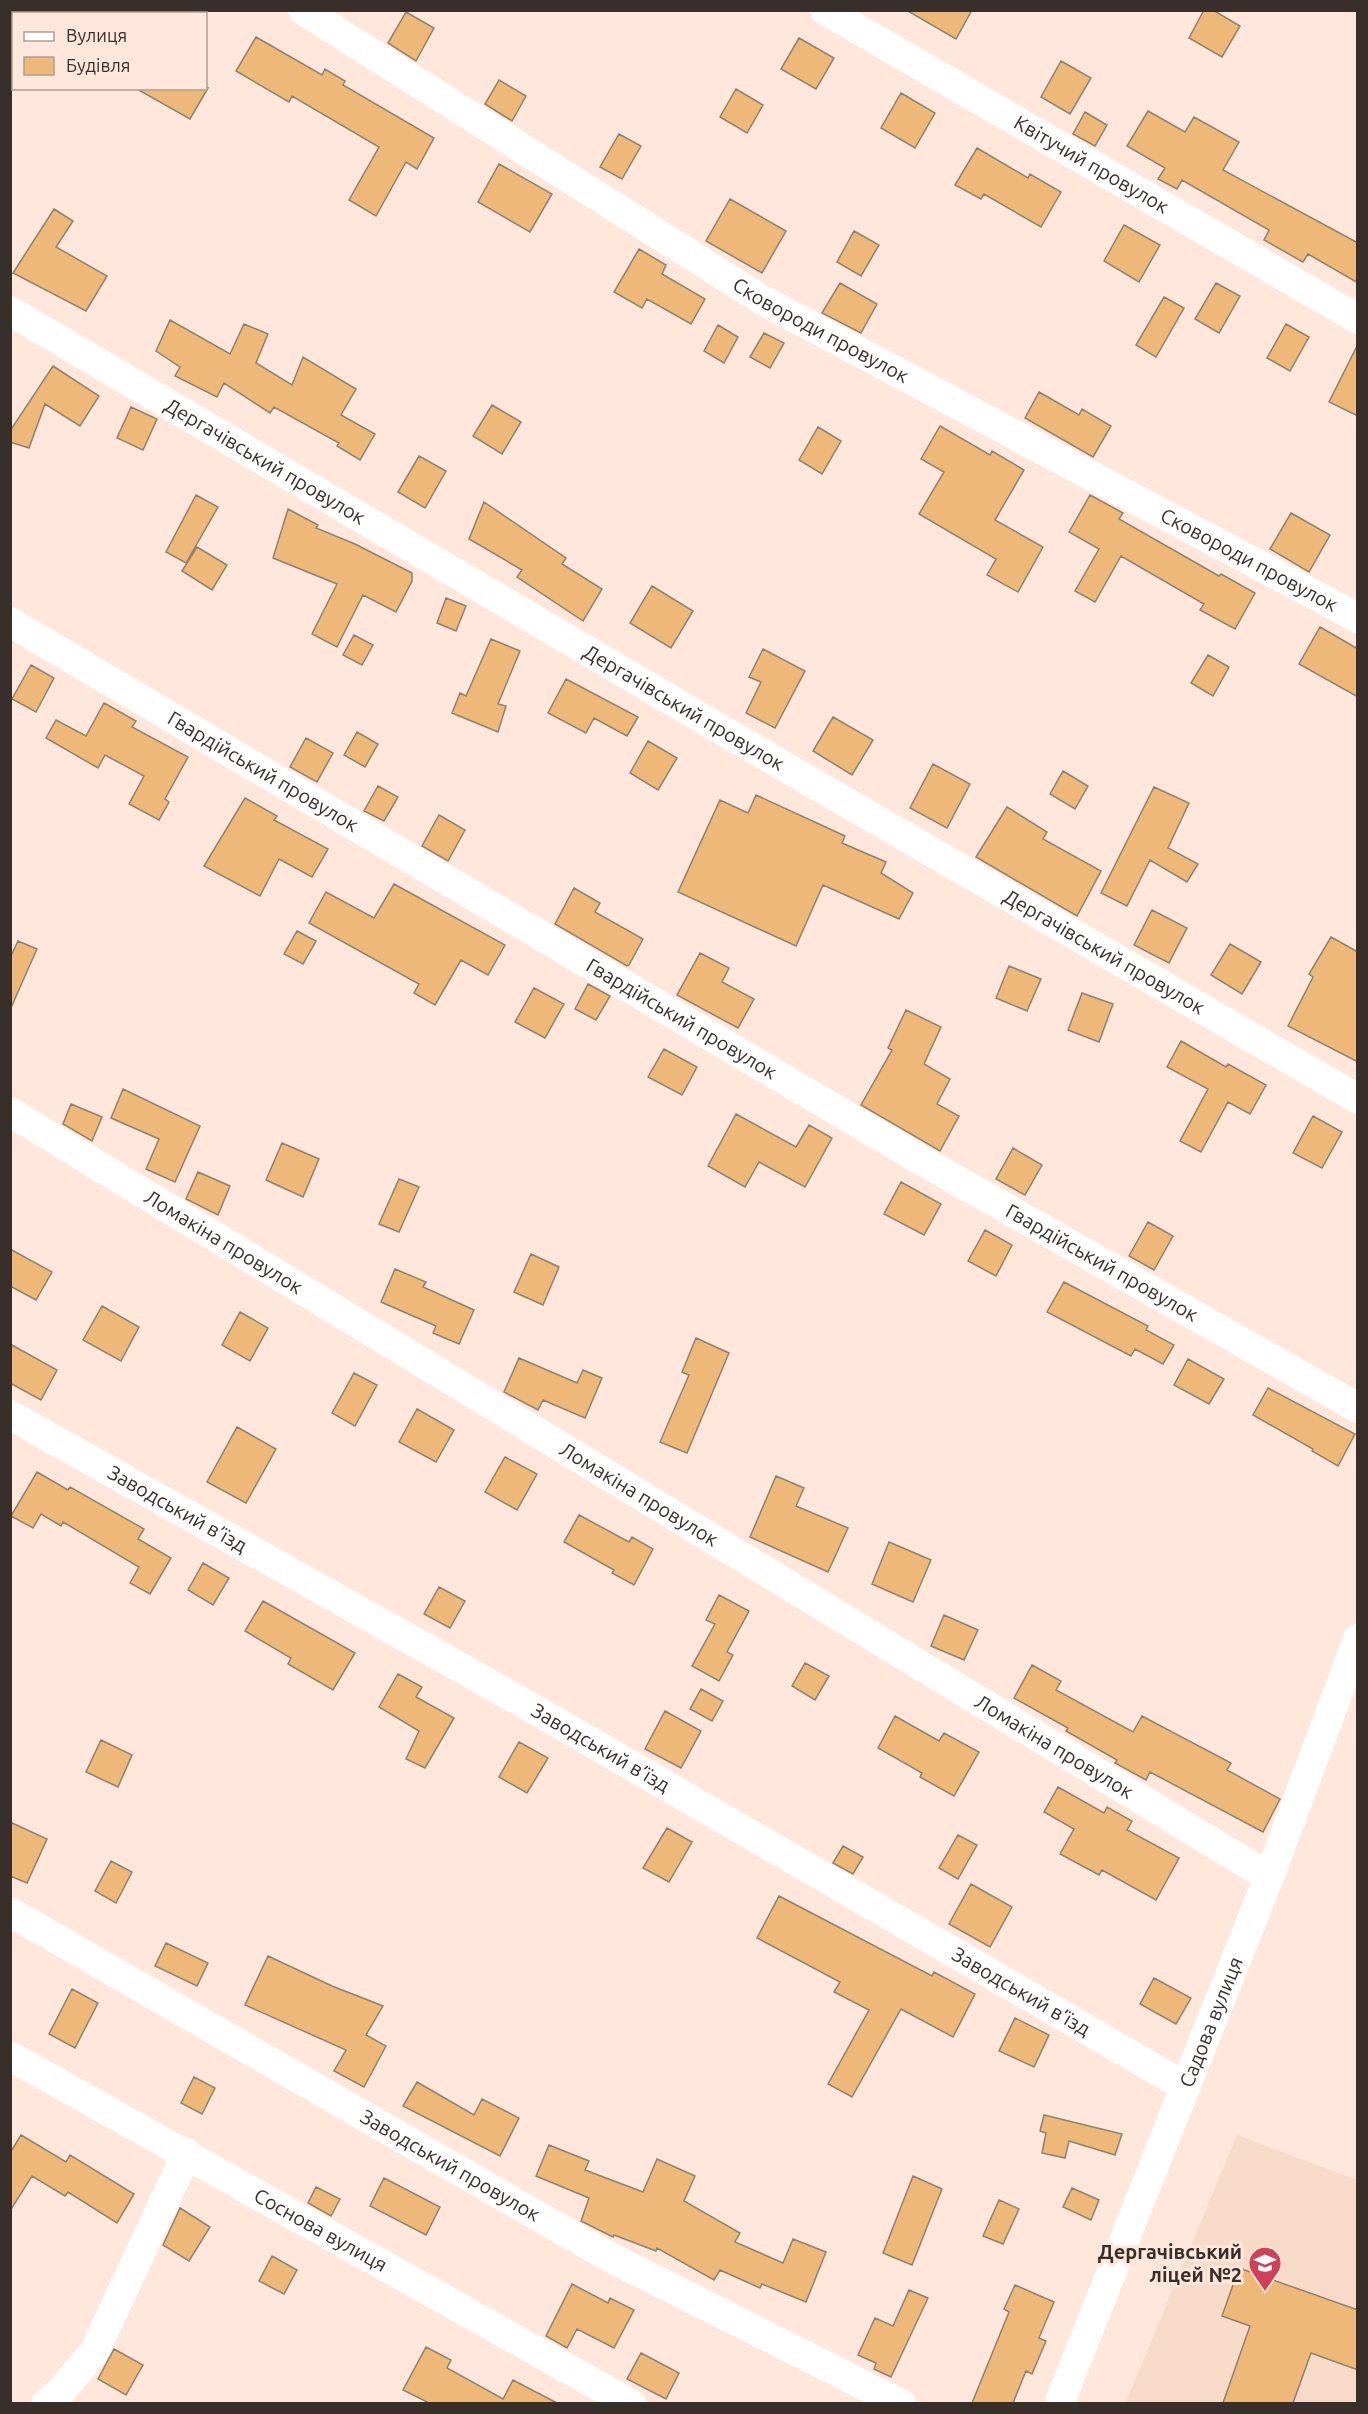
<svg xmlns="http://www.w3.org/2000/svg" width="1368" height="2414" viewBox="0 0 1368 2414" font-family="Ubuntu,sans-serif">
<rect width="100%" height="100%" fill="#ffe8db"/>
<!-- built -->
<path fill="#f8dac9" d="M 1237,2135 L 1357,2180 L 1357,2403 L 1125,2404 Z"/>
<!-- building -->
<path fill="#eeb978" stroke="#8f806f" stroke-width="1.5" d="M 906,10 L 972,10 L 956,39 Z
M 1204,10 L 1213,10 L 1240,26 L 1222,57 L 1189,38 Z
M 406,12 L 434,28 L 416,61 L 388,43 Z
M 256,37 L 322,75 L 325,69 L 345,81 L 343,85 L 434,138 L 417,169 L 406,162 L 376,216 L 349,200 L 379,147 L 292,96 L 289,102 L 236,71 Z
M 799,38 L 834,58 L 816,89 L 781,69 Z
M 1061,61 L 1091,78 L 1070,114 L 1041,97 Z
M 499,80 L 526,96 L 512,121 L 485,104 Z
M 135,88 L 208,88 L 190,119 Z
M 736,89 L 763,105 L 747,133 L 720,117 Z
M 901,93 L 935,113 L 915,148 L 881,128 Z
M 1148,111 L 1185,132 L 1194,117 L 1239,142 L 1223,170 L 1358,243 L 1358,283 L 1308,254 L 1303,262 L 1264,240 L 1269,230 L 1182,180 L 1177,189 L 1158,179 L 1165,168 L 1127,146 Z
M 1085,112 L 1107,125 L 1095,146 L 1073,134 Z
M 619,134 L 641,146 L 622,179 L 600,167 Z
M 977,148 L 1028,178 L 1030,174 L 1061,192 L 1041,227 L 984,194 L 981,199 L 955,185 Z
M 499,164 L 552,194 L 530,232 L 478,202 Z
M 730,199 L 786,231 L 762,273 L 706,241 Z
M 54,209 L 73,221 L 56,247 L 107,276 L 86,311 L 13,273 Z
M 1124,225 L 1160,245 L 1139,282 L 1104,261 Z
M 854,231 L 879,245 L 861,276 L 837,262 Z
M 639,249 L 666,265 L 662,274 L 705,299 L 691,324 L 647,299 L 642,308 L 614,292 Z
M 840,283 L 877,304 L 861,333 L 822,313 Z
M 1216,283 L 1240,296 L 1219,333 L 1195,319 Z
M 1164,297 L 1184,308 L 1156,357 L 1136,345 Z
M 170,320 L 230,354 L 244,324 L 268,334 L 256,363 L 292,385 L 303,357 L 356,389 L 341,415 L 375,434 L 360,460 L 337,446 L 339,443 L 274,407 L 270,413 L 224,383 L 217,397 L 175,376 L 180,367 L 156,351 Z
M 1286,324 L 1309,337 L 1290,371 L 1267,358 Z
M 718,325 L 738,337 L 724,363 L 704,351 Z
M 764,333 L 784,343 L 770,368 L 750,357 Z
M 1358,344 L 1358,416 L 1329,402 Z
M 53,366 L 99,396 L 80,426 L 45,404 L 29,448 L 10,442 L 10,431 Z
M 1039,392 L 1079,415 L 1082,409 L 1111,426 L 1093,457 L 1025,418 Z
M 492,405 L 521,422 L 502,454 L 473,436 Z
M 131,407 L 157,419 L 143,450 L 117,438 Z
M 940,426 L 990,455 L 992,451 L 1024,470 L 995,520 L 1043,547 L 1018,592 L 987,575 L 996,559 L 919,514 L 944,472 L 921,459 Z
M 818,427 L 841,441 L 822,474 L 799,460 Z
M 419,456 L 446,471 L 425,508 L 398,492 Z
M 196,495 L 218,507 L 186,563 L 166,552 Z
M 1090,495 L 1123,513 L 1119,519 L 1219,576 L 1221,574 L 1255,593 L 1235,629 L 1200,610 L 1204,604 L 1121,556 L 1095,602 L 1075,591 L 1099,549 L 1069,532 Z
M 484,502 L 566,558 L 562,564 L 602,589 L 583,621 L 517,577 L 522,570 L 469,539 Z
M 288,509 L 318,525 L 316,528 L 355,544 L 412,573 L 412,581 L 396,612 L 363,595 L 337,647 L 312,634 L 337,584 L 273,558 Z
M 1291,513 L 1330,535 L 1309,572 L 1270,549 Z
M 197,547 L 227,565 L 212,590 L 182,571 Z
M 652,586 L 693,611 L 671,648 L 630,623 Z
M 446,598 L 466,606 L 456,631 L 437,623 Z
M 1320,627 L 1358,649 L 1358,697 L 1299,664 Z
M 354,635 L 373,645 L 362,665 L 343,655 Z
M 491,639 L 520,651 L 498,704 L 506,706 L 498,732 L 452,713 L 460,693 L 466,696 Z
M 763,649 L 805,671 L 775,728 L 746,713 L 761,682 L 749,677 Z
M 1208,655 L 1229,667 L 1213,696 L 1191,683 Z
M 31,665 L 54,678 L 36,712 L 12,699 Z
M 566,679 L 638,717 L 627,736 L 594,718 L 586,733 L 548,713 Z
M 104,703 L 136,721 L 132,727 L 188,757 L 165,799 L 169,802 L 159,820 L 129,804 L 144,776 L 105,755 L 98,768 L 46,738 L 56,720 L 86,736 Z
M 833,717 L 873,740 L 852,775 L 813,751 Z
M 357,732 L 378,744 L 365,767 L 344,755 Z
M 306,738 L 333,753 L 317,782 L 290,767 Z
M 648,741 L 677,758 L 658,790 L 630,773 Z
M 933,764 L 970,784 L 947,828 L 910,808 Z
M 1063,771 L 1088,786 L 1075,809 L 1050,794 Z
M 378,786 L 398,797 L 384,821 L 364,811 Z
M 1154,787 L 1189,803 L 1168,848 L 1198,864 L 1187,882 L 1150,860 L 1127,906 L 1101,893 Z
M 756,795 L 845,836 L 842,843 L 886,862 L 881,873 L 913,893 L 899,919 L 823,885 L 796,946 L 678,892 L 720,800 L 748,813 Z
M 245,798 L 277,816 L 274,820 L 328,849 L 312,877 L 279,859 L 260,896 L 204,866 Z
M 1007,807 L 1047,832 L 1043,839 L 1101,871 L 1077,916 L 976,857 Z
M 439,815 L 465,830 L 448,861 L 422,846 Z
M 394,884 L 505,945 L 488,975 L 461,960 L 435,1005 L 414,993 L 419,984 L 309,923 L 326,892 L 374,918 Z
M 574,888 L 600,903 L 595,912 L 643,939 L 629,965 L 627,966 L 555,924 Z
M 1152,910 L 1187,928 L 1169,963 L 1134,945 Z
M 297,931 L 316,941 L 303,964 L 284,954 Z
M 1331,937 L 1358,952 L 1358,1062 L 1288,1026 L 1313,977 L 1309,974 Z
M 18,941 L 37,949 L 10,1010 L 10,958 Z
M 1230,944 L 1261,962 L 1242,994 L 1211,975 Z
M 700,953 L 729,968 L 722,982 L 754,999 L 738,1028 L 677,995 Z
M 1009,966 L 1041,979 L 1027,1011 L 996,998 Z
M 588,984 L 610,996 L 596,1020 L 575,1009 Z
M 534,988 L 564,1004 L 545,1038 L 515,1022 Z
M 1082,993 L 1113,1004 L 1099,1042 L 1068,1030 Z
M 906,1010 L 941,1027 L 924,1064 L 950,1079 L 937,1104 L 959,1116 L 940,1151 L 861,1105 L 892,1050 L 888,1048 Z
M 1181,1041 L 1226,1067 L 1228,1064 L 1266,1085 L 1250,1114 L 1228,1102 L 1201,1152 L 1180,1141 L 1208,1089 L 1167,1067 Z
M 664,1049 L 697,1067 L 682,1095 L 648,1077 Z
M 123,1089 L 200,1126 L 175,1182 L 146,1169 L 159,1139 L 111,1118 Z
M 71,1104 L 102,1117 L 92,1141 L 63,1124 Z
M 736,1114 L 796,1147 L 809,1125 L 832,1138 L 805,1187 L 759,1162 L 745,1187 L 708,1166 Z
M 1313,1116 L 1342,1132 L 1322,1168 L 1293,1153 Z
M 282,1143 L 319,1159 L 303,1197 L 266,1180 Z
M 1013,1148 L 1042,1165 L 1025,1195 L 996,1179 Z
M 198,1172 L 230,1186 L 218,1215 L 186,1199 Z
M 399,1179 L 419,1187 L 399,1232 L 379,1224 Z
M 901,1182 L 941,1204 L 924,1235 L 884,1214 Z
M 1148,1222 L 1173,1236 L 1154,1270 L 1129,1256 Z
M 985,1230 L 1012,1245 L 996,1276 L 968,1261 Z
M 10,1249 L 52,1272 L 36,1300 L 10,1286 Z
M 531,1254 L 559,1267 L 543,1305 L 514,1292 Z
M 395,1269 L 426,1282 L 423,1287 L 474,1310 L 459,1344 L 433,1333 L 436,1326 L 381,1302 Z
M 1064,1282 L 1148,1326 L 1146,1330 L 1174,1345 L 1163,1364 L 1135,1349 L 1131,1356 L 1047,1312 Z
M 102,1306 L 139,1327 L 121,1361 L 83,1340 Z
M 240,1312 L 268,1328 L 250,1361 L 222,1345 Z
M 696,1338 L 729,1353 L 687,1453 L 660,1442 L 689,1375 L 682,1372 Z
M 10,1344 L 57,1370 L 41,1400 L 10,1383 Z
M 519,1358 L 577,1383 L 583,1370 L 602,1378 L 585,1418 L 543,1400 L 538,1410 L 504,1392 Z
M 1188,1359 L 1224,1379 L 1209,1404 L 1174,1385 Z
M 354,1373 L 377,1385 L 355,1426 L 332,1413 Z
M 1268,1388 L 1355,1434 L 1338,1466 L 1312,1451 L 1313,1449 L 1253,1415 Z
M 417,1409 L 454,1430 L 436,1462 L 399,1442 Z
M 237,1427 L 276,1449 L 246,1503 L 207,1482 Z
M 505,1457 L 537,1474 L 517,1510 L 485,1492 Z
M 37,1472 L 68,1490 L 70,1487 L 144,1529 L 138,1539 L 171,1558 L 150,1594 L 130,1583 L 139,1567 L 63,1522 L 61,1526 L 41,1514 L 33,1528 L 11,1516 Z
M 776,1476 L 804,1488 L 796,1506 L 848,1528 L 828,1572 L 750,1537 Z
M 579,1515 L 629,1542 L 632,1537 L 653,1549 L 634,1585 L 612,1573 L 614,1570 L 564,1542 Z
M 889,1542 L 931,1560 L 913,1602 L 872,1584 Z
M 203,1563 L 229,1578 L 213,1605 L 188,1590 Z
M 439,1587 L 465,1601 L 450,1628 L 424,1614 Z
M 719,1595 L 749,1611 L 727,1652 L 733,1655 L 719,1681 L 692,1666 L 715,1624 L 706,1620 Z
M 263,1601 L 355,1653 L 333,1690 L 288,1664 L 291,1658 L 245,1631 Z
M 944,1615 L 978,1630 L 964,1660 L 931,1646 Z
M 805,1663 L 829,1676 L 815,1700 L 792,1686 Z
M 1032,1665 L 1061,1681 L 1056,1690 L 1133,1732 L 1142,1716 L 1231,1763 L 1227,1770 L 1280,1799 L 1263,1832 L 1150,1772 L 1146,1780 L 1115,1763 L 1117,1760 L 1066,1731 L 1068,1728 L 1014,1698 Z
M 398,1674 L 422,1687 L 416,1697 L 454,1718 L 425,1768 L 406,1759 L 419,1731 L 379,1707 Z
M 701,1689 L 723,1701 L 712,1721 L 690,1709 Z
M 665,1711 L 701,1731 L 681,1768 L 645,1749 Z
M 895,1716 L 939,1741 L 944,1733 L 979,1752 L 954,1796 L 920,1777 L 922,1773 L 878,1748 Z
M 101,1740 L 132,1755 L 118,1787 L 86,1772 Z
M 519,1742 L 548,1758 L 527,1793 L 499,1777 Z
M 1058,1787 L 1104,1813 L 1107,1807 L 1132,1821 L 1127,1830 L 1179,1858 L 1156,1900 L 1102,1870 L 1099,1875 L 1060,1854 L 1074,1829 L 1044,1812 Z
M 10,1822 L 47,1839 L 27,1883 L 10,1876 Z
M 667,1828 L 692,1842 L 669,1882 L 643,1868 Z
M 958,1835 L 977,1845 L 958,1879 L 939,1868 Z
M 843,1846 L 863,1857 L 853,1874 L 833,1863 Z
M 111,1861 L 132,1872 L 116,1903 L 95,1891 Z
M 971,1884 L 1012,1907 L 990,1947 L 949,1924 Z
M 779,1896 L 932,1976 L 934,1972 L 975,1994 L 953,2037 L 901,2009 L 852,2097 L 828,2084 L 869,2010 L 834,1992 L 840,1982 L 757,1938 Z
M 166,1943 L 208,1963 L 197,1986 L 155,1966 Z
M 268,1956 L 332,1986 L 383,2006 L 366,2035 L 386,2046 L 364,2087 L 334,2071 L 346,2050 L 245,2005 Z
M 1154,1978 L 1191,1998 L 1176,2024 L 1140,2004 Z
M 72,1989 L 98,2003 L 75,2048 L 49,2034 Z
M 1015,2018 L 1049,2035 L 1034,2067 L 999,2051 Z
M 194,2077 L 215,2088 L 202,2114 L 181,2103 Z
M 417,2082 L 474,2115 L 482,2099 L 519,2118 L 500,2156 L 403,2106 Z
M 1044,2115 L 1122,2134 L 1115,2155 L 1069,2141 L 1065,2158 L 1042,2153 L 1046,2133 L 1040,2131 Z
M 21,2135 L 66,2162 L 70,2155 L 134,2194 L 117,2223 L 68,2192 L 65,2196 L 32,2176 L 10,2211 L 10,2153 Z
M 549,2145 L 589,2161 L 585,2170 L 643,2192 L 657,2159 L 695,2176 L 684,2201 L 740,2233 L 735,2242 L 783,2263 L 793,2239 L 826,2252 L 806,2302 L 762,2284 L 760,2288 L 720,2270 L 714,2280 L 657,2248 L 656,2251 L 614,2235 L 613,2237 L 581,2221 L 589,2198 L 536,2176 Z
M 913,2176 L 942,2189 L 912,2265 L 883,2253 Z
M 384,2178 L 440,2207 L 426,2235 L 370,2206 Z
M 316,2187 L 340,2199 L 331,2216 L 308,2203 Z
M 1072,2188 L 1099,2200 L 1091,2220 L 1063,2207 Z
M 999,2200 L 1019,2209 L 1003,2244 L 983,2236 Z
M 180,2208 L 210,2227 L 189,2261 L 163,2245 Z
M 272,2256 L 297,2270 L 284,2294 L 259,2281 Z
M 1239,2268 L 1358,2310 L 1358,2370 L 1311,2353 L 1293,2403 L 1223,2403 L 1250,2326 L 1222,2316 Z
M 572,2284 L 608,2303 L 610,2298 L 634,2310 L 614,2348 L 577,2329 L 567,2348 L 546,2336 Z
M 1015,2285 L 1054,2302 L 1039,2338 L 1046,2341 L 1032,2374 L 1026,2371 L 1013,2403 L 972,2403 L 1009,2312 L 1004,2309 Z
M 909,2290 L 928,2298 L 891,2377 L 874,2369 L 876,2363 L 858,2355 L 875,2318 L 893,2326 Z
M 426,2347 L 451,2360 L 447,2368 L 503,2399 L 513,2380 L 557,2403 L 429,2403 L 403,2390 Z
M 114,2349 L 143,2365 L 126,2395 L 98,2379 Z
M 641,2353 L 679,2373 L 666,2399 L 627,2379 Z"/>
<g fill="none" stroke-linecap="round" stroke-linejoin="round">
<!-- minor -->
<g stroke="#fff" stroke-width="30">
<path id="s1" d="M 303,10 L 764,301 L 1358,618"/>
<path id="s2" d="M 825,10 L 1358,319"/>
<path id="s3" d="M 10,311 L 756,750 L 1358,1099"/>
<path id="s4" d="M 10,622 L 914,1156 L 1358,1408"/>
<path id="s5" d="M 10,1112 L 1269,1877"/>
<path id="s6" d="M 10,1415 L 534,1709 L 1186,2087"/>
<path id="s7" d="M 10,1912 L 604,2254 L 901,2404"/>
<path id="s8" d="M 10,2056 L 631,2404"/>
<path d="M 46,2404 L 60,2392 L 94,2352 L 187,2153"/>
<path id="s9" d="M 1059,2404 L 1269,1877 L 1358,1639"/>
</g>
</g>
<!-- icons -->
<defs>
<symbol id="school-pin" viewBox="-11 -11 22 30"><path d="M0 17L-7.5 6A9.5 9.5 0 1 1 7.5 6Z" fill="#d04056" stroke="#ffe8db"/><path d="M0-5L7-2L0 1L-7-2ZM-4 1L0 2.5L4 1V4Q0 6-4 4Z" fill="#fff"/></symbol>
</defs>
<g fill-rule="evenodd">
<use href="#school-pin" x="1246" y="2244" width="38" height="52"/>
</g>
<g text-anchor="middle" stroke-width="6" stroke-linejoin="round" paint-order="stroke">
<!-- street labels -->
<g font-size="20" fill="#382f2a" stroke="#ffe8db">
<text dy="7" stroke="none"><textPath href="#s2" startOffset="308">Квітучий провулок</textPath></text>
<text dy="7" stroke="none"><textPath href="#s1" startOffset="609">Сковороди провулок</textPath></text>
<text dy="7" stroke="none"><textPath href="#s3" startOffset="296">Дергачівський провулок</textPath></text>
<text dy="7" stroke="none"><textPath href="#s1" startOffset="1095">Сковороди провулок</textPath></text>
<text dy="7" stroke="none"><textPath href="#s3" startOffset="782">Дергачівський провулок</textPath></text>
<text dy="7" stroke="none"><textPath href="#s4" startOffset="294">Гвардійський провулок</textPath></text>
<text dy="7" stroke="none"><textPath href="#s3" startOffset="1268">Дергачівський провулок</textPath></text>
<text dy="7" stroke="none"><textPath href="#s4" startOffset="780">Гвардійський провулок</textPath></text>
<text dy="7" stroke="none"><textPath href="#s5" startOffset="250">Ломакіна провулок</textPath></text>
<text dy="7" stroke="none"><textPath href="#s4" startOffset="1266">Гвардійський провулок</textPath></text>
<text dy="7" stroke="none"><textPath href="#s5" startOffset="736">Ломакіна провулок</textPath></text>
<text dy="7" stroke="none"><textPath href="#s6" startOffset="192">Заводський в’їзд</textPath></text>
<text dy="7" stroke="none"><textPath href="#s5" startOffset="1222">Ломакіна провулок</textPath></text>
<text dy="7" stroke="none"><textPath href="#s6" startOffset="678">Заводський в’їзд</textPath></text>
<text dy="7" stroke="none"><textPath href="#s6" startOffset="1164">Заводський в’їзд</textPath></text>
<text dy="7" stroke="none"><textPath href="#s9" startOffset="411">Садова вулиця</textPath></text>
<text dy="7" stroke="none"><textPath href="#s7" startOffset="508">Заводський провулок</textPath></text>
<text dy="7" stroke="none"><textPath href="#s8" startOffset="356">Соснова вулиця</textPath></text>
</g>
<!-- poi labels -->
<g font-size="20" font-weight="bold" fill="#382f2a" stroke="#ffe8db" text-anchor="end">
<text x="1242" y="2259">Дергачівський<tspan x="1242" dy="23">ліцей №2</tspan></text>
</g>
</g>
<!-- border -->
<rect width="1368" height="2414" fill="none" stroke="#382f2a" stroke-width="24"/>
<!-- legend -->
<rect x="12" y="12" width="195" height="78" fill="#ffe8db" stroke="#af9e94" stroke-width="1.5"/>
<rect x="24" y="32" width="30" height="9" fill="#ffffff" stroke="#af9e94" stroke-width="1.5"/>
<text x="66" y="42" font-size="18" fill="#382f2a">Вулиця</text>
<rect x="24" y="57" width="30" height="18" fill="#eeb978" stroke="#af9e94" stroke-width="1.5"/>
<text x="66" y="72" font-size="18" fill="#382f2a">Будівля</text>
</svg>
